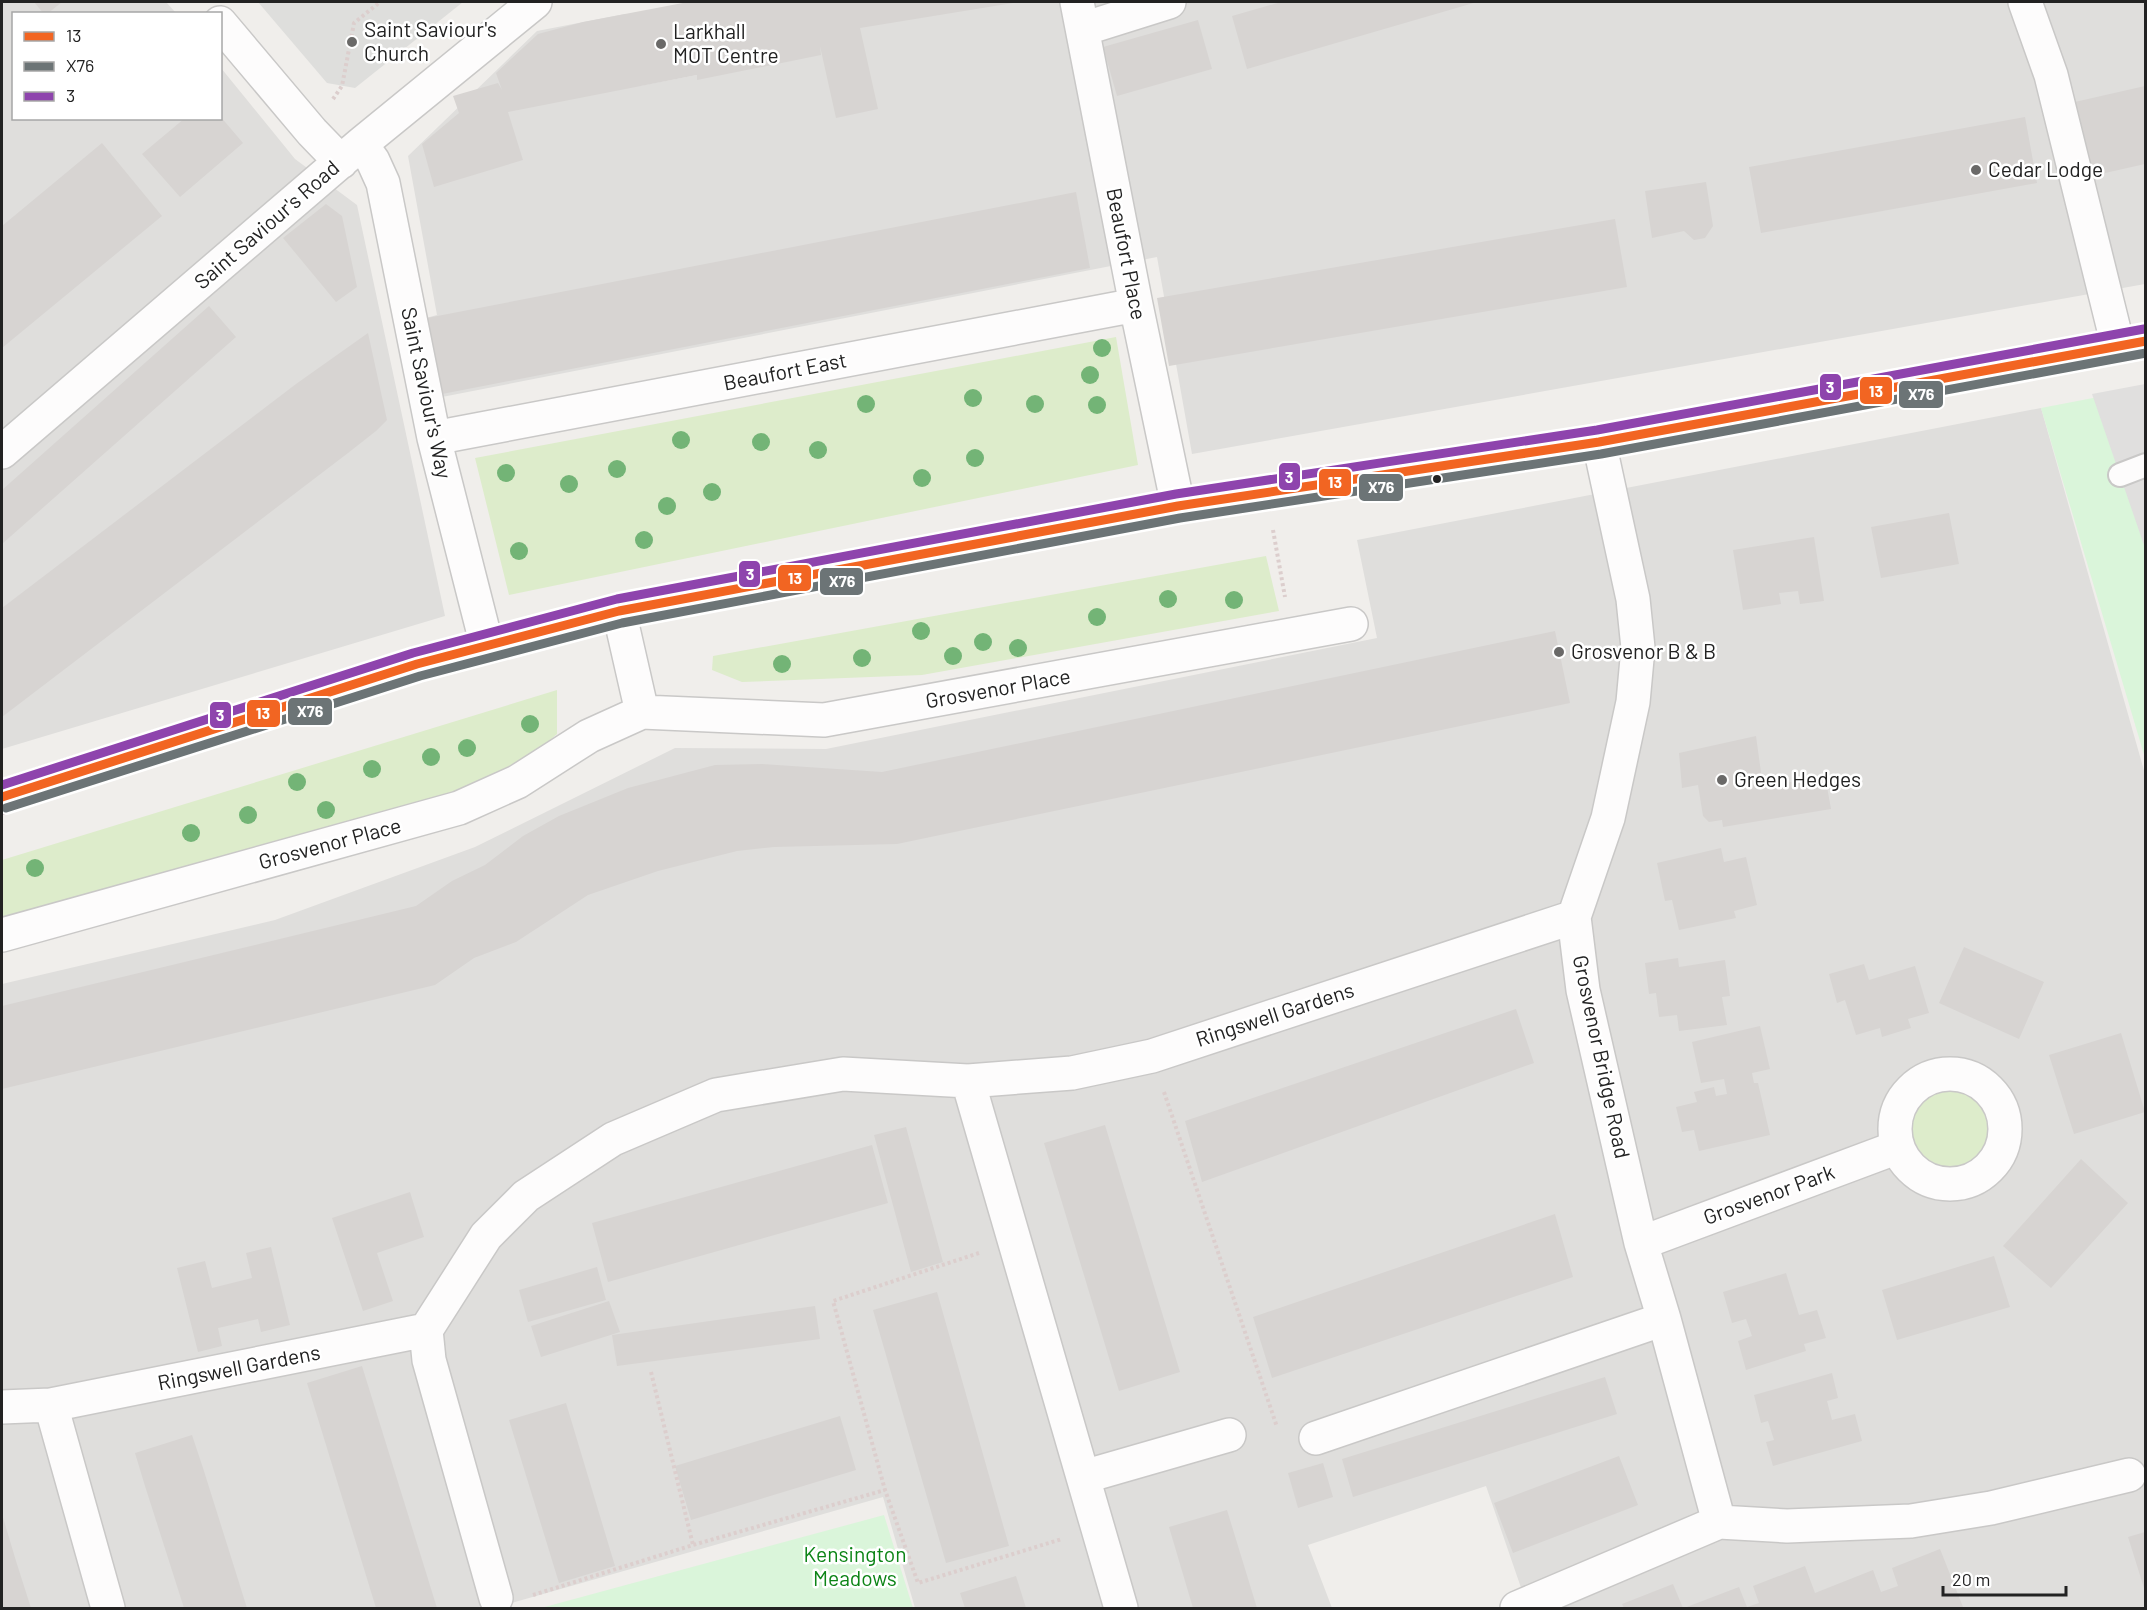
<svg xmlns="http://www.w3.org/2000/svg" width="2147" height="1610" viewBox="0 0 2147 1610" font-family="Barlow,sans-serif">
<rect width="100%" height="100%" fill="#f0eeeb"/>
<!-- residential -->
<path fill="#dfdedc" d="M 2,2 L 166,2 L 176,13 L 14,14 L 14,118 L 220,118 L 221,68 L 295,159 L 357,205 L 445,616 L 2,749 Z
M 682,2 L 2145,2 L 2145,284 L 1192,454 L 1157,257 L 442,397 L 426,318 L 437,315 L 408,156 L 537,31 L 625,14 L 639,86 L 697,75 Z
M 2041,408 L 2145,774 L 2145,1608 L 1528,1608 L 1486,1486 L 1308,1545 L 1332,1608 L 915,1608 L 883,1497 L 494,1608 L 2,1608 L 2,984 L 275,920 L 475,847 L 675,748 L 826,749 L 1377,638 L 1357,540 Z"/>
<!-- religious -->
<path fill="#dededc" d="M 258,2 L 463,2 L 355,88 L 327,83 Z"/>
<!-- grass -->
<path fill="#ddeccb" d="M 1116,337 L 1138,465 L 509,595 L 475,458 Z
M 1266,556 L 1279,611 L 922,675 L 742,682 L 712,670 L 713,656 Z
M 557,690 L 557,734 L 514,771 L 372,819 L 2,917 L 2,860 Z
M1910 1129a40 40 0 1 1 80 0a40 40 0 1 1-80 0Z"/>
<!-- park -->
<path fill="#daf5da" d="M 2145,388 L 2145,758 L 2041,408 Z
M 884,1515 L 913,1608 L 541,1608 Z"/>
<!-- parking -->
<path fill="#e0dfde" d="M 2145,384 L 2145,548 L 2092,394 Z"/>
<!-- building -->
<path fill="#d7d4d2" d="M 34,2 L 62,2 L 47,14 L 44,14 Z
M 688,2 L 1013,2 L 1013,3 L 860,28 L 878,109 L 836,118 L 820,46 L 821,55 L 697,80 L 697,75 L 508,112 L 523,160 L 434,187 L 422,144 L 459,113 L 453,96 L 498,83 L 502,90 L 496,73 L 538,34 L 583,22 Z
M 1281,2 L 1477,2 L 1247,69 L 1232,16 Z
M 1198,20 L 1212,69 L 1117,96 L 1103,47 Z
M 2145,86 L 2145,164 L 2083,178 L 2066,104 Z
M 220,116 L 243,143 L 180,197 L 142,154 L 185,118 L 220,118 Z
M 2025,117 L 2037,183 L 1761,233 L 1749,167 Z
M 102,143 L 162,216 L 2,348 L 2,226 Z
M 1706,182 L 1713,226 L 1705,238 L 1694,240 L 1684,231 L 1652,238 L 1645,191 Z
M 1076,192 L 1090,268 L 442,394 L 427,318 Z
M 326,204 L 342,216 L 357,287 L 336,302 L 283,238 Z
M 1615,219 L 1627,287 L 1169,366 L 1157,298 Z
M 209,306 L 236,337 L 2,544 L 2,490 Z
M 368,333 L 387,420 L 376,431 L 348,453 L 2,717 L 2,608 L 296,384 Z
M 1949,513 L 1959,564 L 1881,578 L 1871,527 Z
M 1814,537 L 1824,601 L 1800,604 L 1798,591 L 1779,593 L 1781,604 L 1743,610 L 1733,550 Z
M 1555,631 L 1570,703 L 897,844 L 774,847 L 737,851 L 658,871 L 588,895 L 516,942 L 474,958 L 435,985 L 2,1089 L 2,1006 L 416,906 L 452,881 L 485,865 L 523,836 L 559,816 L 628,788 L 715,765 L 762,764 L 882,772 Z
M 1756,736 L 1763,787 L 1825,776 L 1831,809 L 1723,827 L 1722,820 L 1709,822 L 1703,816 L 1698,785 L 1682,788 L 1679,753 Z
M 1721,848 L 1724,862 L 1746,857 L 1757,905 L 1734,911 L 1736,918 L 1679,930 L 1672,900 L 1665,901 L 1657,863 Z
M 1964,947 L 2044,982 L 2019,1039 L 1939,1003 Z
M 1678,958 L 1679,967 L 1725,960 L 1730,996 L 1722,997 L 1727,1025 L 1679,1031 L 1677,1015 L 1659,1017 L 1656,993 L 1649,994 L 1645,963 Z
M 1864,964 L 1869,980 L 1915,966 L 1929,1013 L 1908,1019 L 1911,1028 L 1882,1037 L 1880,1028 L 1856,1035 L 1845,1000 L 1837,1003 L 1829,974 Z
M 1516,1009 L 1534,1063 L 1202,1182 L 1185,1121 Z
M 1760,1026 L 1770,1069 L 1752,1073 L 1754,1083 L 1758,1083 L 1770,1135 L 1699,1151 L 1694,1130 L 1682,1132 L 1676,1107 L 1697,1102 L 1694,1092 L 1714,1087 L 1716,1096 L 1727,1094 L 1724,1079 L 1701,1083 L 1692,1042 Z
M 2121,1033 L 2145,1112 L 2074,1134 L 2049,1055 Z
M 1105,1125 L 1180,1372 L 1119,1391 L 1044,1143 Z
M 906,1127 L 943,1262 L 911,1272 L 874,1135 Z
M 872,1145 L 888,1203 L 608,1282 L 592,1223 Z
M 2081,1159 L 2128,1203 L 2051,1288 L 2003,1246 Z
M 410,1192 L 424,1237 L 377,1253 L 393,1301 L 363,1311 L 332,1218 Z
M 1555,1214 L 1573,1277 L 1272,1378 L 1253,1317 Z
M 271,1247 L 290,1325 L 261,1332 L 258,1319 L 218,1328 L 222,1346 L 198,1352 L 177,1268 L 205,1261 L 212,1288 L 252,1278 L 246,1253 Z
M 1994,1256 L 2010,1307 L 1897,1340 L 1882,1290 Z
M 597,1267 L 606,1300 L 528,1322 L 519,1290 Z
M 1786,1273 L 1799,1315 L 1817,1310 L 1826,1338 L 1804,1344 L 1806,1351 L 1746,1370 L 1738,1341 L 1752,1336 L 1746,1319 L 1732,1323 L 1723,1292 Z
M 937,1292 L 1009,1546 L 946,1563 L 873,1310 Z
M 609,1301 L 620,1332 L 541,1357 L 531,1326 Z
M 815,1306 L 820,1339 L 617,1366 L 612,1335 Z
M 362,1366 L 384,1437 L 437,1608 L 376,1608 L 307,1383 Z
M 1832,1373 L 1838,1398 L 1827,1401 L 1832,1420 L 1855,1414 L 1862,1441 L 1773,1466 L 1766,1442 L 1774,1440 L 1768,1421 L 1761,1423 L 1754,1395 Z
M 1605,1377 L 1617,1414 L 1353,1497 L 1342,1459 Z
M 566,1403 L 615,1566 L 559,1583 L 509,1420 Z
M 840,1416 L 856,1470 L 691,1520 L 675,1466 Z
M 192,1435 L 203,1468 L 247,1608 L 184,1608 L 145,1486 L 135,1453 Z
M 1619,1456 L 1638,1505 L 1513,1553 L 1494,1503 Z
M 1323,1463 L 1333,1497 L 1298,1508 L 1288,1473 Z
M 1227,1510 L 1257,1608 L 1193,1608 L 1169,1527 Z
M 2,1514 L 16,1561 L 31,1608 L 2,1608 Z
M 2145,1532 L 2145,1587 L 2144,1588 L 2128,1537 Z
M 1940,1549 L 1963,1607 L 1959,1608 L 1684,1608 L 1739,1587 L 1747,1607 L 1759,1603 L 1753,1586 L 1805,1566 L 1815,1593 L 1873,1570 L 1881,1592 L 1898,1586 L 1892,1568 Z
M 1016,1576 L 1026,1608 L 965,1608 L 960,1593 Z
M 1673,1584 L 1683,1608 L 1624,1608 L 1622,1604 Z"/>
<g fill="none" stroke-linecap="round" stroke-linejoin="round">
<defs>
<path id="service" d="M 2120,475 L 2146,465"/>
<path id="minor" d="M 1077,2 L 1136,305 L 1178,506
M 2025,2 L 2051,75 L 2118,346
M 220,23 L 312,132 L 341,162
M 1083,29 L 1169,2
M 361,144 L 373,161 L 383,183 L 434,438 L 487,646
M 434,438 L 1136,305
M 1599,442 L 1633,599 L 1638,648 L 1633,702 L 1608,818 L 1574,917 L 1583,990 L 1641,1243 L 1664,1319 L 1719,1522
M 2,452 L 361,144 L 535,2
M 619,611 L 642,712 L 824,720 L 1351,624
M 2,935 L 459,808 L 517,782 L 589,736 L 642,712
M1895 1129a55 55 0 1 1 110 0a55 55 0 1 1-110 0Z
M 968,1081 L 1121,1608
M 1641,1243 L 1898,1147
M 426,1330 L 429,1360 L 496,1598
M 51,1405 L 108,1608
M 2,1407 L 51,1405 L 426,1330 L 486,1236 L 526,1196 L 613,1139 L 716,1095 L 843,1074 L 968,1081 L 1072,1073 L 1152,1056 L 1574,917
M 1316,1438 L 1664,1319
M 1083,1477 L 1229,1435
M 1517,1608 L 1719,1522 L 1787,1526 L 1911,1521 L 1991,1508 L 2129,1475"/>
<path id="trunk" d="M 2,797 L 417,664 L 619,611 L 1178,506 L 1599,442 L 2146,341"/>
</defs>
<!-- service casing -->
<use href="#service" stroke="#c9c8c7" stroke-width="26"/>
<!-- minor casing -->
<use href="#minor" stroke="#c9c8c7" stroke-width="36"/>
<!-- trunk casing -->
<use href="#trunk" stroke="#c5a2ac" stroke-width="36"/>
<!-- path -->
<path stroke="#dccecd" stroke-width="4" stroke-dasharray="3 3" stroke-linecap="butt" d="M 333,99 L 342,86 L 354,23 L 380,2
M 1273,530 L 1285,597
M 1164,1092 L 1277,1427
M 979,1253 L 833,1301 L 885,1490 L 918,1583 L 1062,1539
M 651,1372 L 693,1545
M 533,1595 L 693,1545 L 885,1490"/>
<!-- service -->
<use href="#service" stroke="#fdfcfc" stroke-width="22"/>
<!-- minor -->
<use href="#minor" stroke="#fdfcfc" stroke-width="33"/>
<!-- trunk -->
<use href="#trunk" stroke="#f0e6e4" stroke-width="33"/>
<defs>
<path id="bus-1" d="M 2,797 L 417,664 L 619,611 L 1178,506 L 1599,442 L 2146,341"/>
<path id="bus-2" d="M 6,808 L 420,676 L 622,623 L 1180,518 L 1601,454 L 2146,353"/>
<path id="bus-3" d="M 2,785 L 413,653 L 617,599 L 1176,494 L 1597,430 L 2144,329"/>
</defs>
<!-- bus-1 casing -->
<use href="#bus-1" stroke="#fff" stroke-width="14"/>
<!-- bus-2 casing -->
<use href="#bus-2" stroke="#fff" stroke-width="14"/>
<!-- bus-3 casing -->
<use href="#bus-3" stroke="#fff" stroke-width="14"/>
<!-- bus-1 -->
<use href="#bus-1" stroke="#f26522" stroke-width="9"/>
<!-- bus-2 -->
<use href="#bus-2" stroke="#6c7476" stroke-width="9"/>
<!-- bus-3 -->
<use href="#bus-3" stroke="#8e44ad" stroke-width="9"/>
</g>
<!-- trees -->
<g fill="#73b476">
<circle cx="1102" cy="348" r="9"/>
<circle cx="1090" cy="375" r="9"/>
<circle cx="973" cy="398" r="9"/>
<circle cx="866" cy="404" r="9"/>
<circle cx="1035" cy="404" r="9"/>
<circle cx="1097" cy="405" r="9"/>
<circle cx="681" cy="440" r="9"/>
<circle cx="761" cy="442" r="9"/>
<circle cx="818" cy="450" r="9"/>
<circle cx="975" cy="458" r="9"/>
<circle cx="617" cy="469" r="9"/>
<circle cx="506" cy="473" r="9"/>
<circle cx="922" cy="478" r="9"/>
<circle cx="569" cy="484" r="9"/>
<circle cx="712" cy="492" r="9"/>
<circle cx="667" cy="506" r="9"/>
<circle cx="644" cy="540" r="9"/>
<circle cx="519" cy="551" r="9"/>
<circle cx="1168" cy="599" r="9"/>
<circle cx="1234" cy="600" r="9"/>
<circle cx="1097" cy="617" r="9"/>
<circle cx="921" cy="631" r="9"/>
<circle cx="983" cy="642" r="9"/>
<circle cx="1018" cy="648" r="9"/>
<circle cx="953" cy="656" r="9"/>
<circle cx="862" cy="658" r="9"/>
<circle cx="782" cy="664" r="9"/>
<circle cx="530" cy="724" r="9"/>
<circle cx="467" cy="748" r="9"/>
<circle cx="431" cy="757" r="9"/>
<circle cx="372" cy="769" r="9"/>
<circle cx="297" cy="782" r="9"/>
<circle cx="326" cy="810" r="9"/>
<circle cx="248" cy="815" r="9"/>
<circle cx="191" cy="833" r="9"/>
<circle cx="35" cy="868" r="9"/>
</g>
<!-- markers -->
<g fill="#6a6968" stroke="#fff" stroke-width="2">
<circle cx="352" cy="42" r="6"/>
<circle cx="661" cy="44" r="6"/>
<circle cx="1976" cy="170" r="6"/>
<circle cx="1559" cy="652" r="6"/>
<circle cx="1722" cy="780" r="6"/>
</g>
<circle fill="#222" stroke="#fff" stroke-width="2" cx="1437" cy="479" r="5"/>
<g text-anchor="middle" stroke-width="5" stroke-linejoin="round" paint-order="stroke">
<!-- poi labels -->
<g font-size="21" fill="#222" stroke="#fff" text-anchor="start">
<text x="364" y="37">Saint Saviour's<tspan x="364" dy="24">Church</tspan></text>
<text x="673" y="39">Larkhall<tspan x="673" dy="24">MOT Centre</tspan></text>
<text x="1988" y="177">Cedar Lodge</text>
<text x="1571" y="659">Grosvenor B &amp; B</text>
<text x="1734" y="787">Green Hedges</text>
</g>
<!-- street labels -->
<g font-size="21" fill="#222" stroke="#fff">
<text transform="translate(267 225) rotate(-41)" y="7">Saint Saviour's Road</text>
<text transform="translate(1126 254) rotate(79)" y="7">Beaufort Place</text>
<text transform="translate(785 372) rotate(-11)" y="7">Beaufort East</text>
<text transform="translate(426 393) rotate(78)" y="7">Saint Saviour's Way</text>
<text transform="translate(998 689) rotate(-10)" y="7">Grosvenor Place</text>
<text transform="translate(330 844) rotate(-15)" y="7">Grosvenor Place</text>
<text transform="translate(1275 1015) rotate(-18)" y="7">Ringswell Gardens</text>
<text transform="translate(1601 1057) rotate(78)" y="7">Grosvenor Bridge Road</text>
<text transform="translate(1769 1195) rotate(-20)" y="7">Grosvenor Park</text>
<text transform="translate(239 1368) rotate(-11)" y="7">Ringswell Gardens</text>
</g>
<!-- park labels -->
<g font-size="21" fill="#0c8416" stroke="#fff">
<text x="855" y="1562">Kensington<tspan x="855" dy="24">Meadows</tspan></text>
</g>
</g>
<g stroke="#fff" stroke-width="2">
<rect x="1819" y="373" width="23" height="28" rx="6" fill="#8e44ad"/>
<rect x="1859" y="376" width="34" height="29" rx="6" fill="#f26522"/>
<rect x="1898" y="380" width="46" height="29" rx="6" fill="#6c7476"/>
<rect x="1278" y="462" width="23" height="29" rx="6" fill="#8e44ad"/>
<rect x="1318" y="468" width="34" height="29" rx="6" fill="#f26522"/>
<rect x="1358" y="473" width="46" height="29" rx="6" fill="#6c7476"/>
<rect x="738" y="560" width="23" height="28" rx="6" fill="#8e44ad"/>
<rect x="777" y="564" width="35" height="28" rx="6" fill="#f26522"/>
<rect x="819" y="567" width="45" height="29" rx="6" fill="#6c7476"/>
<rect x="287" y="697" width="46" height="29" rx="6" fill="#6c7476"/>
<rect x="246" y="699" width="35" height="29" rx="6" fill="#f26522"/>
<rect x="209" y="701" width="23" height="28" rx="6" fill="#8e44ad"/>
</g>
<g font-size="16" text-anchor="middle" font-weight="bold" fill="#fff">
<text x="1830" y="393">3</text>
<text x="1876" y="397">13</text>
<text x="1921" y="400">X76</text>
<text x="1289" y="483">3</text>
<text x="1335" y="488">13</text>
<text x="1381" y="493">X76</text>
<text x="750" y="580">3</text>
<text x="795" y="584">13</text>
<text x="842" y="587">X76</text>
<text x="310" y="717">X76</text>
<text x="263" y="719">13</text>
<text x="220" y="721">3</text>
</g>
<!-- border -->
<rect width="2147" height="1610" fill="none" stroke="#222222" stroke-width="6"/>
<!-- legend -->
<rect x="12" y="12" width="210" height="108" fill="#ffffff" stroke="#a7a7a7" stroke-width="1.5"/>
<rect x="24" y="32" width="30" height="9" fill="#f26522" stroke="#a7a7a7" stroke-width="1.5"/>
<text x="66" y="42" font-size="18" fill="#222222">13</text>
<rect x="24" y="62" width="30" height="9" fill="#6c7476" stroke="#a7a7a7" stroke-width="1.5"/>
<text x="66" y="72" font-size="18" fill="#222222">X76</text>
<rect x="24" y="92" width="30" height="9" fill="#8e44ad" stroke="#a7a7a7" stroke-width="1.5"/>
<text x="66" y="102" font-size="18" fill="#222222">3</text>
<!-- scale -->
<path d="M1943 1586v9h123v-9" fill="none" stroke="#222222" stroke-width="3"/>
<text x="1952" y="1586" font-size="18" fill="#222222" stroke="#ffffff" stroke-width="4.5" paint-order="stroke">20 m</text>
</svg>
